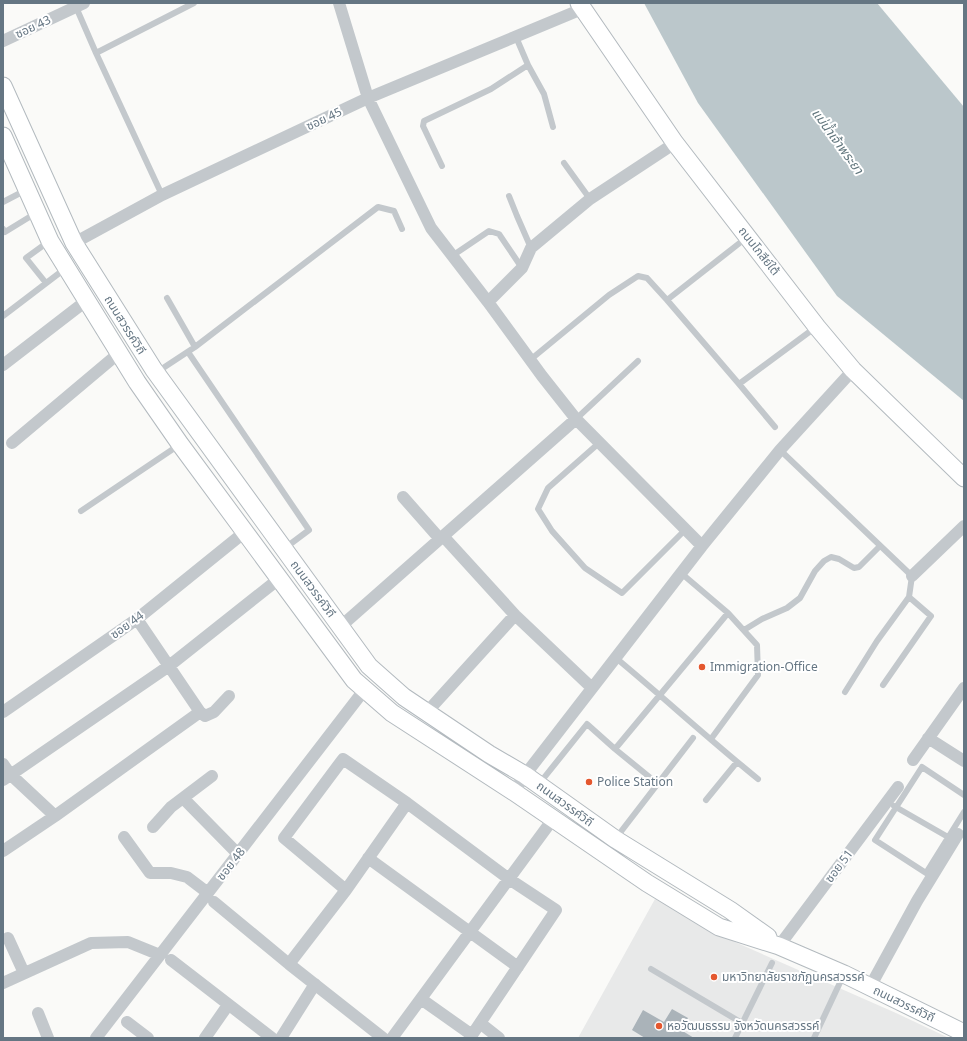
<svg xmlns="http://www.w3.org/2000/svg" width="967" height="1041" viewBox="0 0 967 1041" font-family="'Noto Sans','Noto Sans Thai',sans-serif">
<rect width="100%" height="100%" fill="#fafaf8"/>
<!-- built -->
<path fill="#e8e9e9" d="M 655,899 L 735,942 L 896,1013 L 949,1038 L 578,1038 Z"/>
<!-- water -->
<path fill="#bbc7cb" d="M 644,3 L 877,3 L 964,107 L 964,401 L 837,296 L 698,103 Z"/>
<!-- building -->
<path fill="#aab3b9" d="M 672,1009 L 688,1018 L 681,1030 L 694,1038 L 645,1038 L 632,1030 L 643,1010 L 664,1022 Z"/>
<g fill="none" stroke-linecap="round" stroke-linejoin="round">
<defs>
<path id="secondary" d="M 579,3 L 675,143 L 817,327 L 853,370 L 964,478
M 3,86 L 74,243 L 154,370 L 369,666 L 404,697 L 489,754 L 525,775 L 615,839 L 730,910 L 768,937
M 3,136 L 50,241 L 137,382 L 180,444 L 354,680 L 392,713 L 514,792 L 647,883 L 719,927 L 779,946 L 844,974 L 964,1033"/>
</defs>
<!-- secondary casing -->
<use href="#secondary" stroke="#b3babf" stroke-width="19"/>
<!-- lane -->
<path stroke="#c3c8cc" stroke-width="6" d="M 76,7 L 96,53 L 162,195
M 96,53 L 194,3
M 528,65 L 544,94 L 553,127
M 564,163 L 590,199
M 442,166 L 423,126 L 424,121 L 491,89 L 528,65 L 516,37
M 509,196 L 517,216 L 531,248
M 3,202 L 26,190
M 3,229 L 5,232 L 36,213
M 452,256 L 489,231 L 499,234 L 522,268
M 46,283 L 26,258 L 48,242
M 667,300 L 746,238
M 3,316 L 66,268
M 195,347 L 378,207 L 394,211 L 402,229
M 188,352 L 309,530 L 285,548
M 530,360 L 609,295 L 638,276 L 647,278 L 667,300 L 739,384 L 816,327
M 157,372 L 195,347 L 167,298
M 739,384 L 775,427
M 576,419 L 638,361
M 599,443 L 548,488 L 538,509 L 552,531 L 585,568 L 622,593 L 685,530
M 780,450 L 912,576 L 909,597 L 877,641 L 845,692
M 81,511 L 179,445
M 744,630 L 762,619 L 787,608 L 800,598 L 815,571 L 824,561 L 831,557 L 839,559 L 854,568 L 859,567 L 880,546
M 616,658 C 664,698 710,740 758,779
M 883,685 L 931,616 L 909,597
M 711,739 L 758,675 L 757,645 L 728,613
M 615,749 L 728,613 L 681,573
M 539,784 L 587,724 L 615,749 L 658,784
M 964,795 L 922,767 L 875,840 L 926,873 L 964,812
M 706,800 L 737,762
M 894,806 L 948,837
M 616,838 L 693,738
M 651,969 L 742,1023
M 735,1038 L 772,963
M 814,1038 L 844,974"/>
<!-- street -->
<path stroke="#c3c8cc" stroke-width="12" d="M 339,3 L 368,98 L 431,228 L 488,302 L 542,376 L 576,419 L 702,546
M 3,41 L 84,3
M 74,243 L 162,195 L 368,98 L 582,9
M 488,302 L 522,268 L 531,248 L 590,199 L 675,143
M 3,365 L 86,301
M 12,443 L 119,353
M 403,497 L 440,539
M 443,536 L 515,615 L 592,688
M 912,576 L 964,526
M 340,627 L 576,419
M 3,712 L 137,619 L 246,531
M 200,712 L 205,716 L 214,712 L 229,696
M 427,712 L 515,615
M 928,738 L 964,761
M 913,760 L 964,688
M 3,764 L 10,774 L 55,816
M 3,780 L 169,666 L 280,578
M 514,792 L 525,775 L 702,546 L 780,450 L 853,370
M 183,798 L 238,854
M 153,827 L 171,807 L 212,776
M 124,837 L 150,873 L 171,873 L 187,877 L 208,893
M 3,851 L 55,816 L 200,712 L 137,619
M 368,858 L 518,967
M 346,890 L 284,838 L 343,759 L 407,803 L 509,879 L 556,910 L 472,1035
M 214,902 L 289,964 L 346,890 L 407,803
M 8,938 L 24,973
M 779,946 L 898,787
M 171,960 L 272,1038
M 289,964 L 383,1038
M 3,983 L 91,943 L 128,942 L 160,955
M 870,987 L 917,901 L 958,834
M 421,999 L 472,1035 L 472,1038
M 38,1013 L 48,1038
M 127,1022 L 148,1038
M 480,1023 L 499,1038
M 96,1038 L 365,689
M 205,1038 L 228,1005
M 281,1038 L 315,984
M 392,1038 L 553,819"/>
<!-- secondary -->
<use href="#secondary" stroke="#fff" stroke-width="17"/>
</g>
<!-- markers -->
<g fill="#e4572e" stroke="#fff" stroke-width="1.5">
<circle cx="702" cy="667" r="4"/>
<circle cx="589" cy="782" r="4"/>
<circle cx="714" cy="977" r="4"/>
<circle cx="659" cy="1026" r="4"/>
</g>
<g text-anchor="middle" stroke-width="4" stroke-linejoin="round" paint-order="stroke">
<!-- street labels -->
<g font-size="12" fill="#657683" stroke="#fff">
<text transform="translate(33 27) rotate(-25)" y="4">ซอย 43</text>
<text transform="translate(324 119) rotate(-25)" y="4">ซอย 45</text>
<text transform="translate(759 251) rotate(52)" y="4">ถนนโกสีย์ใต้</text>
<text transform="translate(125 325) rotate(58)" y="4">ถนนสวรรค์วิถี</text>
<text transform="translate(313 589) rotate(54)" y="4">ถนนสวรรค์วิถี</text>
<text transform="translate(127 625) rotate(-36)" y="4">ซอย 44</text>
<text transform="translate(565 804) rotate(36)" y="4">ถนนสวรรค์วิถี</text>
<text transform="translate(231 864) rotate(-52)" y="4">ซอย 48</text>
<text transform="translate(839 866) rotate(-53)" y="4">ซอย 51</text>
<text transform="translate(904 1004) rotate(26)" y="4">ถนนสวรรค์วิถี</text>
</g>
<!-- poi labels -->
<g font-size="12" fill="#657683" stroke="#fff" text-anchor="start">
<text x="710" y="671">Immigration-Office</text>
<text x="597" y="786">Police Station</text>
<text x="722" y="981">มหาวิทยาลัยราชภัฏนครสวรรค์</text>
<text x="667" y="1030">หอวัฒนธรรม จังหวัดนครสวรรค์</text>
</g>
<!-- water labels -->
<g font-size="13" font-style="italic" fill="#60757c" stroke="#fff">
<text transform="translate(838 141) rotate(54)" y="5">แม่น้ำเจ้าพระยา</text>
</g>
</g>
<!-- border -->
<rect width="967" height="1041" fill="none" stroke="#657683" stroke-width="8"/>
</svg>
